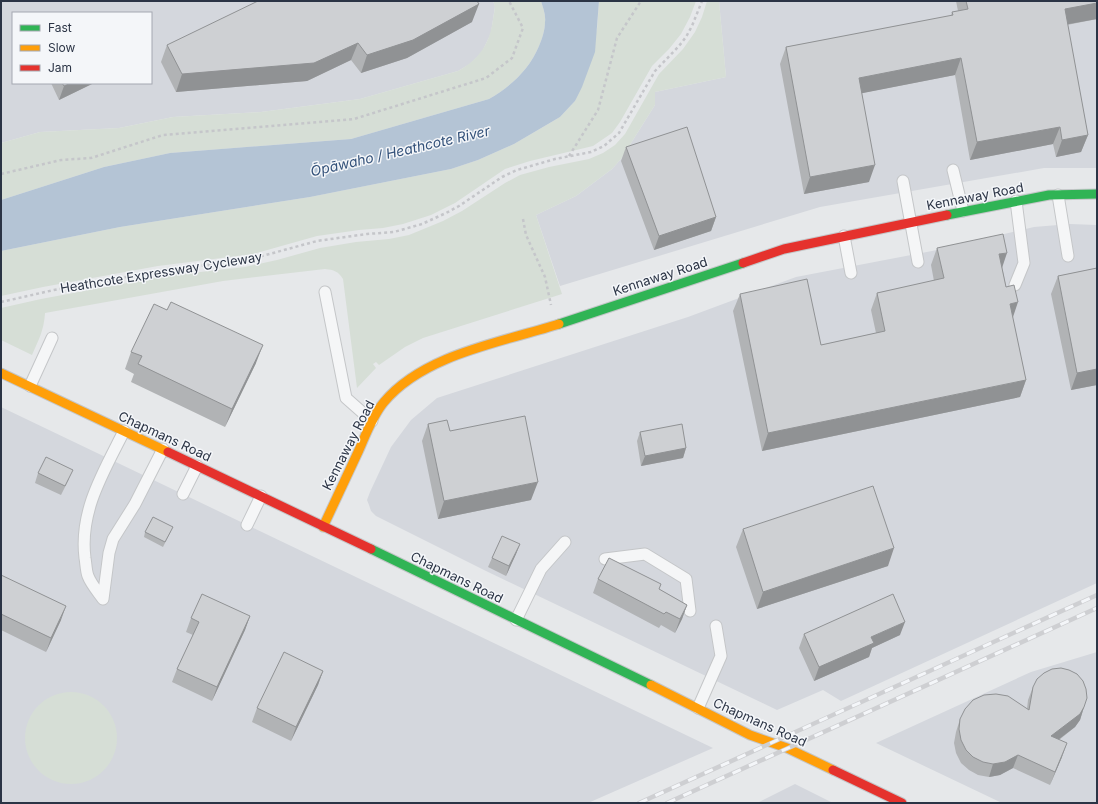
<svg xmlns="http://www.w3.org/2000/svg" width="1098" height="804" viewBox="0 0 1098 804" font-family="Inter,sans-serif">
<rect width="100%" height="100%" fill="#e6e8ea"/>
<!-- built -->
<path fill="#d4d7dd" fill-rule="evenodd" d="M 1,1 L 493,1 L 495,6 L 491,33 L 482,52 L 470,64 L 458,71 L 360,99 L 261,112 L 173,117 L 119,128 L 40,132 L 1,143 ZM 13,13 L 151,13 L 151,83 L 13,83 Z
M 719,1 L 1097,1 L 1097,168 L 1044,168 L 820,207 L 560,286 L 536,215 L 576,196 L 612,169 L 621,159 L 655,105 L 655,92 L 726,77 Z
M 1070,224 L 1097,225 L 1097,583 L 841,701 L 823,690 L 777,710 L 486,571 L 376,516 L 371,511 L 369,505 L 367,500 L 370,492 L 391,447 L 411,420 L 437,398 L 688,317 L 796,277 L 932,251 L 1034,227 Z
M 1,407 L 713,748 L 588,803 L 1,803 Z
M 1097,652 L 1097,803 L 1002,803 L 876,743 L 1031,672 Z
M 795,784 L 833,803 L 757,803 Z"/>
<!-- green -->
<path fill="#d6ded6" d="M 493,1 L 541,1 C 543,8 546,15 545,22 C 545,30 542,39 539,46 C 529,70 511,86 489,99 L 351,139 L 170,153 L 104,167 L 1,200 L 1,143 L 40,132 L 119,128 L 173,117 L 261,112 L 360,99 L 458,71 C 480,59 490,43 493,19 C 494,13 496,7 493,1 Z
M 599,1 L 696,1 L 690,17 L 681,34 L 669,49 L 652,66 L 620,122 L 612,133 L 593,146 L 530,161 L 505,169 L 455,203 L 431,215 L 403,224 L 383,228 L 359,230 L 317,236 L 253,254 L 158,266 L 43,287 L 1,296 L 1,251 L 120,227 L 310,197 L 451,169 L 478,160 L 514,144 L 560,117 L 575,101 L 597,29 Z
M 707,1 L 719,1 L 726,77 L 655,92 L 655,105 L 621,159 L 612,169 L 576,196 L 536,215 L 562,294 L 423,338 L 405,347 L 379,365 L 376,362 L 373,364 L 376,368 L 357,388 L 343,279 C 338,271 334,270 325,269 L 223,281 L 45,313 C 44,330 39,339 32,355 L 1,340 L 1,308 L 41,299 L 165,276 L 245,267 L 277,260 L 320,248 L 356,242 L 389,239 L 409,235 L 443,221 L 462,211 L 505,183 L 520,175 L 549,167 L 589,159 L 603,153 L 615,145 L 625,134 L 659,74 L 683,49 L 695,32 L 702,17 Z
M25 738a46 46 0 1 1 92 0a46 46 0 1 1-92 0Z"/>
<!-- water -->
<path fill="#b4c4d5" d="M 541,1 L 599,1 L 595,52 L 582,87 L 575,101 L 560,117 L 514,144 L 478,160 L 451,169 L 310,197 L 120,227 L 1,251 L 1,200 L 104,167 L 170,153 L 351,139 L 489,99 C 511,86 529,70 539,46 C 542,39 545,30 545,22 C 546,15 543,8 541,1 Z"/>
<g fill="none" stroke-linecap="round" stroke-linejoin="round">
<defs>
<path id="lane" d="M 953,170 L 963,211
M 903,181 L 918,262
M 1058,195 L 1068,256
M 844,236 L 851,273
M 1015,285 L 1024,263 L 1016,201
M 325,292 L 346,398 L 372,421
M 30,386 L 52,338
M 124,431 C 104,471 79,511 85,558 C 86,563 86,571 88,576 C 91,584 98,592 103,599 L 109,553 L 113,539 L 135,504 L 163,449
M 183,494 L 197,466
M 247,525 L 261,496
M 605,559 L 645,554 L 686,579 L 690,611
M 516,620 L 541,569 L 565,542
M 698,708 L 721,656 L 716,626"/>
<path id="fast" d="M 947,215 L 1049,195 L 1097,194
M 559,324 L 743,263
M 371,549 L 651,685"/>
<path id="slow" d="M 1,373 L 168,452
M 323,527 C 335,501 347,476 359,450 C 366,434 373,415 384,402 C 424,354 503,342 559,324
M 651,685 L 750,735 L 787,748 L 833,770"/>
<path id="jam" d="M 743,263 L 784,249 L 947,215
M 168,452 L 371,549
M 833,770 L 902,803"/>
</defs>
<!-- lane casing -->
<use href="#lane" stroke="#c4c6c8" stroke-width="13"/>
<!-- fast casing -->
<use href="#fast" stroke="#c4c6c8" stroke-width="11"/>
<!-- slow casing -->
<use href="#slow" stroke="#c4c6c8" stroke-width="11"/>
<!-- jam casing -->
<use href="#jam" stroke="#c4c6c8" stroke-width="11"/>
<!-- path -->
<path stroke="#c5c6ca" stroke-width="2.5" stroke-dasharray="3 3" stroke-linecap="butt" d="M 569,156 L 598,110 L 617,38 L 641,1
M 1,174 L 61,160 L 91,158 L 163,135 L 354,119 L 486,78 L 512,58 L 523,28 L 509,1
M 523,219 L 526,235 L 545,277 L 551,305
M 1,302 L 54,290 L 171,269 L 244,261 L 317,241 L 367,234 L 394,232 L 422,224 L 446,213 L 459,206 L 502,177 L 517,170 L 555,159 L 591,152 L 604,146 L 619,133 L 655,71 L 679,46 L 686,37 L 692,26 L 702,1"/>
<!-- lane -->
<use href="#lane" stroke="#f5f6f7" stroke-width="11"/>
<!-- fast -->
<use href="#fast" stroke="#30b455" stroke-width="9"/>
<!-- slow -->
<use href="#slow" stroke="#ff9f0a" stroke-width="9"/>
<!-- jam -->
<use href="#jam" stroke="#e5322d" stroke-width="9"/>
<defs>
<path id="rail" d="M 639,803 L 1097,595
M 667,803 L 1097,608"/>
</defs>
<!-- rail casing -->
<use href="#rail" stroke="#cecfd2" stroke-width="4.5"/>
<!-- rail -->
<use href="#rail" stroke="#f4f6f9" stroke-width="3" stroke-dasharray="9" stroke-linecap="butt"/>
</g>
<!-- wall -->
<path fill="#b1b3b5" d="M 956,1 L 1097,1 L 1097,19 L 1067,25 L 1088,135 L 1081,152 L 1056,157 L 1053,144 L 970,160 L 955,75 L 862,93 L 869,182 L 804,194 L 780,64 L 786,47 L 951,16 L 952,12 L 958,11 Z
M 472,22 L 407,58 L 361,73 L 351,60 L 307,81 L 176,92 L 161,62 L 167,45 Z
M 51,83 L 94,83 L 59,100 Z
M 626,147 L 716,217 L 711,231 L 654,250 L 621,161 Z
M 937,248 L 1002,267 L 1026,380 L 1020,397 L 762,451 L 733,311 L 740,294 L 821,345 L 876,333 L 871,310 L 877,293 L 934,281 L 931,265 Z
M 1097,268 L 1097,385 L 1071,390 L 1051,294 L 1058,276 Z
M 131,352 L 256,363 L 225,427 L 131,382 L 134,374 L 125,369 Z
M 428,424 L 450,431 L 531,500 L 438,519 L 422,441 Z
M 640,432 L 686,448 L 683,458 L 641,466 L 637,441 Z
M 38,473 L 69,479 L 61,495 L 35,483 Z
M 743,529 L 888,566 L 757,609 L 736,547 Z
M 171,531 L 163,547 L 144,537 L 145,532 Z
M 520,544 L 516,554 L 506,576 L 488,567 L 492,558 Z
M 1,575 L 61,620 L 46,652 L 1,630 Z
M 598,579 L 659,589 L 687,605 L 682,619 L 675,633 L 661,625 L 659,628 L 593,593 Z
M 250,616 L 245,630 L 212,701 L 172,682 L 177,669 L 193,635 L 186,632 L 191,618 Z
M 804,634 L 900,635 L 872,648 L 869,657 L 814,681 L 799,648 Z
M 323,671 L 318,685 L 291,741 L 252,722 L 257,708 Z
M 1033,687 L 1084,707 L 1080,720 L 1075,727 L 1059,740 L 1062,757 L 1050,785 L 1013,768 L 1000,775 L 989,777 L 978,775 L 969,770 L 961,763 L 956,753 L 954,743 L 956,732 L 960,719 L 1027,709 L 1028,700 Z"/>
<!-- shaded-wall -->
<path fill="#909294" d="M 1097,3 L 1097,19 L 1058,26 L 1065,9 Z
M 479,4 L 472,22 L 407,58 L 361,73 L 367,55 Z
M 358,43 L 351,60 L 307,81 L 176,92 L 182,74 Z
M 961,58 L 955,75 L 853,95 L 859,78 Z
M 71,83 L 94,83 L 59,100 L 64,86 Z
M 1060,127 L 1053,144 L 970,160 L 977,142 Z
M 1088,135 L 1081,152 L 1056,157 L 1062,140 Z
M 875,165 L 869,182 L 804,194 L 810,177 Z
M 716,217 L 711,231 L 654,250 L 659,236 Z
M 1007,253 L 1001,271 L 999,254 Z
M 1018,302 L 1012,320 L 1010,304 Z
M 263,345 L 256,363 L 225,427 L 232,409 Z
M 1097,369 L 1097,385 L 1071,390 L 1077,373 Z
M 1026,380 L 1020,397 L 762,451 L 768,433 Z
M 686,448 L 683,458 L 641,466 L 645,456 Z
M 538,482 L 531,500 L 438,519 L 444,501 Z
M 520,544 L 516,554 L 506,576 L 509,566 Z
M 894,548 L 888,566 L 757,609 L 763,592 Z
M 687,605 L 682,619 L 675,633 L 680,619 Z
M 66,606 L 61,620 L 46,652 L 51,638 Z
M 250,616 L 245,630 L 212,701 L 217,687 Z
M 905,622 L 900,635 L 872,648 L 869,657 L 814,681 L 819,667 L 871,637 Z
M 323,671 L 318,685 L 291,741 L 296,727 Z
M 1084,707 L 1080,720 L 1075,727 L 1046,749 L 1051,736 Z
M 1067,743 L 1062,757 L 1050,785 L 1055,772 Z
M 1018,755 L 1013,768 L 1000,775 L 989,777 L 993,764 Z"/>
<!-- building -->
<path fill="#ced0d3" stroke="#909294" d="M 258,1 L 477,1 L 479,4 L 413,40 L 367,55 L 358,43 L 314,63 L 182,74 L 167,45 Z
M 966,1 L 1097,1 L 1097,3 L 1065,9 L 1088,135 L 1062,140 L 1060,127 L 977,142 L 961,58 L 859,78 L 875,165 L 810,177 L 786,47 L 953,15 L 952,12 L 968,9 Z
M 62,83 L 71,83 L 64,86 Z
M 687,127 L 716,217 L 659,236 L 626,147 Z
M 1003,234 L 1007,253 L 999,254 L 1006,287 L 1014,285 L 1018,302 L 1010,304 L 1026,380 L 768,433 L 740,294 L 807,279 L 821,345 L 885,331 L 877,293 L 944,278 L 937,248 Z
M 1097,268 L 1097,369 L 1077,373 L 1058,276 Z
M 171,302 L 263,345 L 232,409 L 138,364 L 142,356 L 131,352 L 154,304 L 167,310 Z
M 525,416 L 538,482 L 444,501 L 428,424 L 447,420 L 450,431 Z
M 682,424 L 686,448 L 645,456 L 640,432 Z
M 46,457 L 73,470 L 65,486 L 38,473 Z
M 873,486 L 894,548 L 763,592 L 743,529 Z
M 153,517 L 173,527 L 165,542 L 145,532 Z
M 502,536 L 520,544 L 509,566 L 492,558 Z
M 609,558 L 661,584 L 659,589 L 687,605 L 680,619 L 666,612 L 664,614 L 598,579 Z
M 1,575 L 66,606 L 51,638 L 1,614 Z
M 202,594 L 250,616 L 217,687 L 177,669 L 199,622 L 191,618 Z
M 893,594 L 905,622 L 871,637 L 874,643 L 819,667 L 804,634 Z
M 284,652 L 323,671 L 296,727 L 257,708 Z
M 1061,668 L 1069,670 L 1077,674 L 1083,681 L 1086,689 L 1087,698 L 1084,707 L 1080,714 L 1051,736 L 1067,743 L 1055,772 L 1018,755 L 1005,762 L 993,764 L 983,762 L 973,757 L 966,750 L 961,740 L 959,729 L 960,719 L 965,709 L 973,700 L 984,695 L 996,694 L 1008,696 L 1029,710 L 1033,687 L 1037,679 L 1044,673 L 1052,669 Z"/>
<g text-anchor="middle" stroke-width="3" stroke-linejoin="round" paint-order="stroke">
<!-- street labels -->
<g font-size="13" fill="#2b3445" stroke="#f4f6f9">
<text transform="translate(975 196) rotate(-11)" y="5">Kennaway Road</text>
<text transform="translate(161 272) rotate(-9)" y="5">Heathcote Expressway Cycleway</text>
<text transform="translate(660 276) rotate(-18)" y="5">Kennaway Road</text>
<text transform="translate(165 436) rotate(25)" y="5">Chapmans Road</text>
<text transform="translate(348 445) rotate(-63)" y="5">Kennaway Road</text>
<text transform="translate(457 577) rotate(26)" y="5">Chapmans Road</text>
<text transform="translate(760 722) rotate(24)" y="5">Chapmans Road</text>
</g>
<!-- water labels -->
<g font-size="14" font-style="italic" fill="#34527a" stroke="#f4f6f9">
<text transform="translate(400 151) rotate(-13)" y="5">Ōpāwaho / Heathcote River</text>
</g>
</g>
<!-- border -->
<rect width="1098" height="804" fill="none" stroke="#2b3445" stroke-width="4"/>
<!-- legend -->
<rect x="12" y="12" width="140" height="72" fill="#f4f6f9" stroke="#a4a8b1"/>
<rect x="20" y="25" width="20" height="6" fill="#30b455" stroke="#a4a8b1"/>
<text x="48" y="32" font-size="12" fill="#2b3445">Fast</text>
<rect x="20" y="45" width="20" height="6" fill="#ff9f0a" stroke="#a4a8b1"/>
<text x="48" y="52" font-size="12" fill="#2b3445">Slow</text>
<rect x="20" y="65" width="20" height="6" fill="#e5322d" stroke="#a4a8b1"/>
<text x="48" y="72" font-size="12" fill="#2b3445">Jam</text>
</svg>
